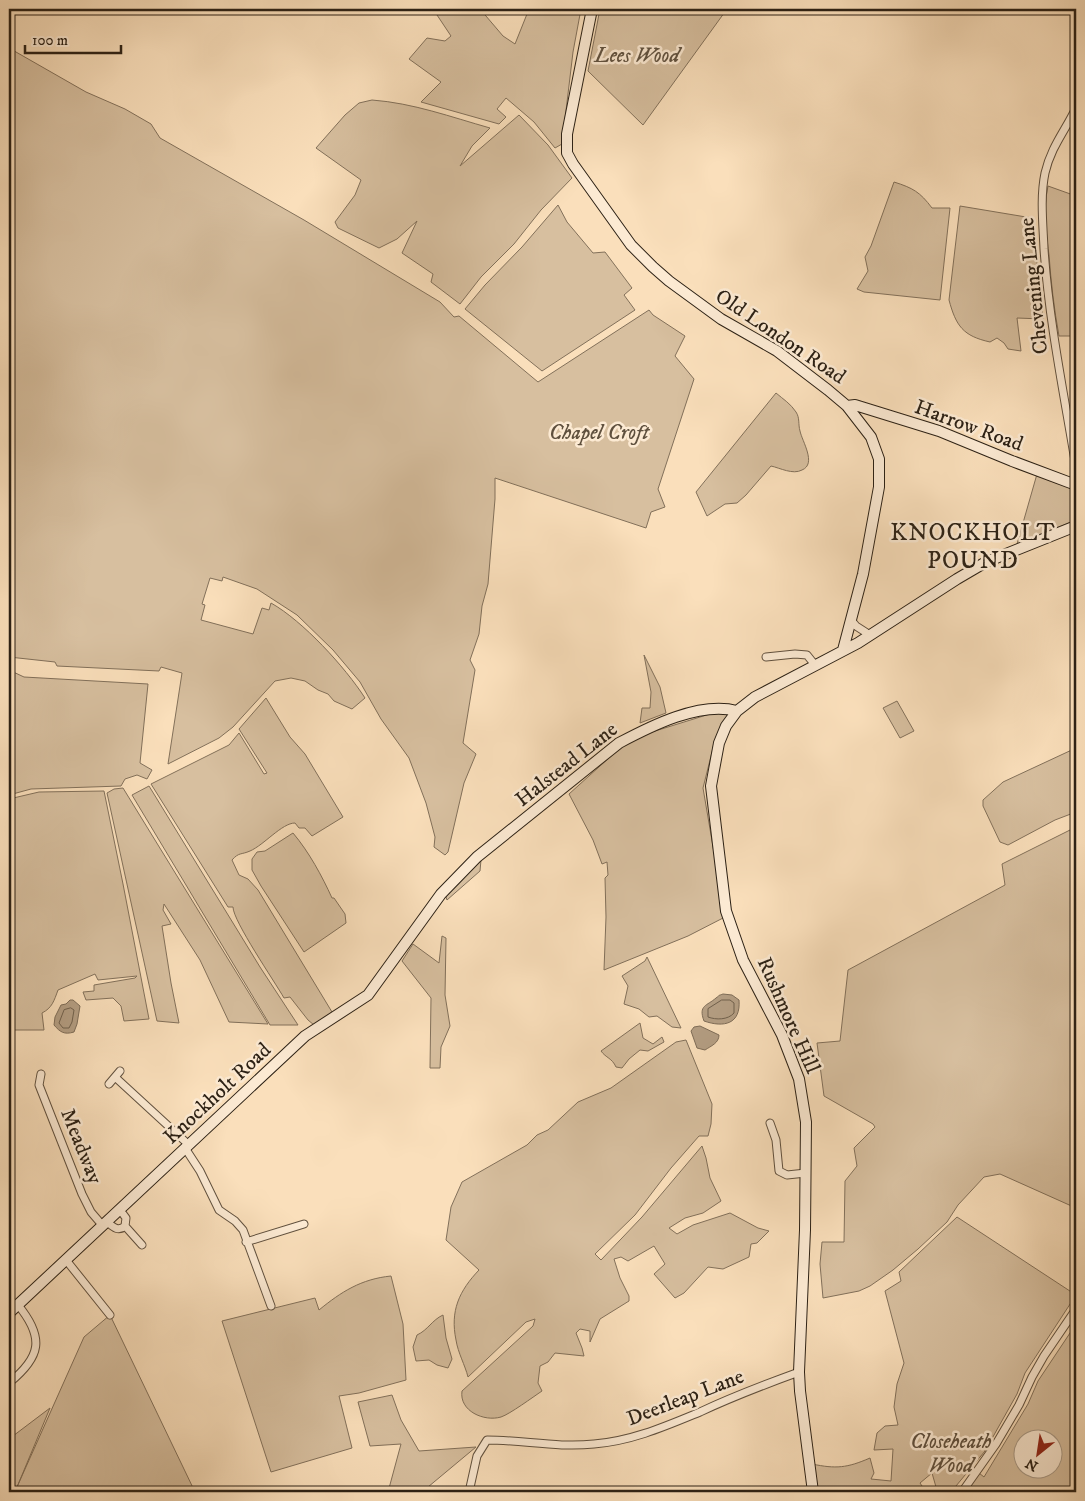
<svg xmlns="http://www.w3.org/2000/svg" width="1085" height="1501" viewBox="0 0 1085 1501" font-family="'IM FELL DW Pica',serif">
<rect width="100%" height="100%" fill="#fadfbb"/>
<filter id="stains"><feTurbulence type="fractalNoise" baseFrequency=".004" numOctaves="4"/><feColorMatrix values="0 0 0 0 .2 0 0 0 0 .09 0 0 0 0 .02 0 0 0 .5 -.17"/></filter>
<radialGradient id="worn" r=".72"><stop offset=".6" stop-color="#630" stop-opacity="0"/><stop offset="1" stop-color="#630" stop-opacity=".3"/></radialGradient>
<!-- green -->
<path fill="#d7bf9f" stroke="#82705a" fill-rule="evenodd" d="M 433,9 L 480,9 L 503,36 L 515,44 L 529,9 L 581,9 L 573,52 L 562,144 L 555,148 L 534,122 L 506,98 L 497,109 L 506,117 L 499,124 L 421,102 L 441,82 L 409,59 L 427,38 L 445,41 L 451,36 Z
M 600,9 L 727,9 L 643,125 L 588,71 Z
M 9,48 L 86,92 L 125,109 L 151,124 L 160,138 L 304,220 L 440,302 L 454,317 L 459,316 L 538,382 L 649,310 L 653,315 L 685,336 L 675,356 L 694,379 L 658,489 L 665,507 L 651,512 L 646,528 L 495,478 L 495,499 L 488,584 L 482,606 L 479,634 L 470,660 L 475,670 L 463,743 L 476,754 L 464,783 L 448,852 L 445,855 L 434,847 L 435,837 L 426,803 L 409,758 L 381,719 L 360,682 L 333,650 L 297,615 L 257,589 L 223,577 L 222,581 L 210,578 L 202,604 L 205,605 L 201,620 L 253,634 L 262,608 L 269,610 L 271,603 C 303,621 345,667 365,698 L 352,709 L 334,701 L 328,694 L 318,690 L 305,681 L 291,678 L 275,681 L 233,727 L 219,738 L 168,764 L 182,673 L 161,667 L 159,671 L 57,666 L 55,662 L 9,657 Z
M 372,100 C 413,103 451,117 490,128 L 472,146 L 460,166 L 519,115 L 548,145 L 572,178 L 541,210 L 514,244 L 481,277 L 460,304 L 431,282 L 433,274 L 402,253 L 417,221 L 397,239 L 379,248 L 338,228 L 335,222 L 355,195 L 361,180 L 316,148 L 345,115 L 359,103 Z
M 894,182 C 913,188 920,192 932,208 L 950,208 L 940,300 L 864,292 L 857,289 L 868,271 L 865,257 L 871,246 Z
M 1048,186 L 1076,196 L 1076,338 L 1073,336 L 1059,336 C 1054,309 1051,282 1049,255 C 1046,232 1043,210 1048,186 Z
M 558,205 L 567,222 L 593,253 L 605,252 L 632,288 L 624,295 L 635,310 L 542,371 L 465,309 L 485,285 L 522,247 Z
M 960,206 L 1032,218 L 1043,319 L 1017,318 L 1021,351 L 1008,349 L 1004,343 L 997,338 L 990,342 C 963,336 956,326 949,300 Z
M 776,393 C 783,399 791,404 796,412 C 800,418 798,424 800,431 C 802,441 817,464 802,470 C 793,475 780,468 771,466 L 746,495 L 737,503 L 725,504 L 707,516 L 696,492 Z
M 1037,474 L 1075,490 L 1076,514 L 1073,521 L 1017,544 Z
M 644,655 L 660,687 L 666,713 L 640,723 L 642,708 L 650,708 L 651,692 Z
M 9,670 L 24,677 L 148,684 L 140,763 L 152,770 L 147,779 L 137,775 L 125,779 L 121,786 L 31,789 L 9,795 Z
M 266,698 L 290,737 L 305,754 L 343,817 L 312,836 L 305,828 L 299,828 L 295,823 C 282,823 264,845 250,851 C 241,855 239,852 232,860 L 239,875 L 248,879 L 258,890 L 332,1012 L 314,1025 L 308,1020 L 290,997 L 284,998 C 275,982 233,921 233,907 L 228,907 L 151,784 L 229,745 L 239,733 L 264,774 L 267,773 L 239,729 Z
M 897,701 L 914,731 L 900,738 L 883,708 Z
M 713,713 L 723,713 L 729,716 L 715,740 L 703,788 L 725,917 L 688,936 L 604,970 L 606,917 L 605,878 L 608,875 L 607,862 L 602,864 L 593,840 L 569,794 L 620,748 L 639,736 Z
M 1076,748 L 1076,812 L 1055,820 L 1008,845 L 1000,842 L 983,806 L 983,800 L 1003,782 Z
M 149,786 L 260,967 L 298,1025 L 270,1025 L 132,795 Z
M 123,788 L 268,1024 L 229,1022 L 200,960 L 164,904 L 163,910 L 171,924 L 162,926 L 171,983 L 179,1023 L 157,1021 L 107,793 L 114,789 Z
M 104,791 L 123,884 L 149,1019 L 124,1021 L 121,1006 L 113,998 L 86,1000 L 83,992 L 94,991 L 94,985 L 135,978 L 137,976 L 98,980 L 95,974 L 58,990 C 54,1001 52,1008 42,1013 L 44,1030 L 9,1030 L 9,799 L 39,792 Z
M 1076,827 L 1076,1208 L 1000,1174 L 984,1177 L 958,1205 L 947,1222 L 918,1249 L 893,1270 L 870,1286 L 859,1291 L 823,1298 L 820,1264 L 822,1242 L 844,1242 L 845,1181 L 857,1166 L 854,1148 L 875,1127 L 873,1124 L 824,1096 L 817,1043 L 840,1041 L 848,970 L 1005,885 L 1002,864 Z
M 293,833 C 309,852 322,876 332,898 L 334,898 L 345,914 L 346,923 L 304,952 L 261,886 L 252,870 L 252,859 L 257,852 L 265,851 Z
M 481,860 L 480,871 L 447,900 L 445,894 Z
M 442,936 L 446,938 L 445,995 L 450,1026 L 441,1047 L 440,1068 L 430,1068 L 431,998 L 402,961 L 413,944 L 439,963 Z
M 647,957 L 681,1028 L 672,1027 L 657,1016 L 649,1017 L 639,1009 L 624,1004 L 628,986 L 622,976 L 645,961 Z
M 640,1023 L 643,1038 L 653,1044 L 662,1037 L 664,1042 L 648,1051 L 640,1050 L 629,1059 L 622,1068 L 616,1067 C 612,1058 606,1058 601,1051 Z
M 686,1040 L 712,1104 L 711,1124 L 708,1136 L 699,1136 L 671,1168 L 635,1215 L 595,1254 L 601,1260 L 642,1217 L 702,1146 L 706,1158 L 710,1178 L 721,1201 L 703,1213 L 685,1218 L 669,1228 L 677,1234 L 693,1225 L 730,1213 L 758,1228 L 769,1231 L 757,1243 L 751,1244 L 749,1257 L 723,1269 L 708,1267 L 684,1293 L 675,1298 L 654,1274 L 665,1264 L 654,1246 L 628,1261 L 621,1257 L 614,1259 L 620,1278 L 629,1296 L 629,1301 L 600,1319 L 590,1342 L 590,1331 L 580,1329 L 576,1333 L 582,1348 L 584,1356 L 555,1353 L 548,1362 L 540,1366 L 538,1383 L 542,1391 C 533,1397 510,1414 501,1417 C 484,1422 459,1411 462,1391 L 533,1326 L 535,1319 L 526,1322 L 468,1377 C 465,1365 458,1353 456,1340 C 450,1311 459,1291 479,1270 L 446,1240 L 451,1207 L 462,1182 L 527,1145 L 537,1135 L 548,1130 L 578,1102 L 611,1088 L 676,1042 Z
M 957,1217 L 1076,1295 L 1025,1373 L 1017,1394 L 985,1451 L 951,1492 L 934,1492 L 936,1487 L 932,1473 L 920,1483 L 926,1492 L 816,1492 L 812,1464 C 836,1469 847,1468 870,1458 L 874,1473 L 871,1479 L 891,1481 L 893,1449 L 874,1450 L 877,1433 L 885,1426 L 898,1425 L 894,1407 L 897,1384 L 904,1363 L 885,1291 L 901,1281 L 899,1272 Z
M 391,1276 L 403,1324 L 406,1380 L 359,1393 L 339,1396 L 352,1448 L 271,1472 L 222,1321 L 315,1298 L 319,1310 C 341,1292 361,1279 391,1276 Z
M 110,1315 L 195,1492 L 9,1492 L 9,1439 L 50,1408 L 17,1487 L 84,1337 Z
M 443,1315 L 446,1338 L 452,1359 L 448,1368 L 437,1365 L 429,1360 L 416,1361 L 413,1347 L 417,1335 C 428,1330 432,1320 443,1315 Z
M 1076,1324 L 1076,1492 L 965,1492 L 979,1473 L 984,1477 L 1028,1404 L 1038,1381 ZM 1022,1438 L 1052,1438 L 1052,1468 L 1022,1468 Z
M 392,1395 L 401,1420 L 419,1451 L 476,1447 L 422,1492 L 388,1492 L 401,1444 L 370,1446 L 358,1402 Z"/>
<!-- water -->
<path fill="#b49e83" stroke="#7e6c57" d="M 723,994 L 732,995 L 739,1000 C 741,1024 724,1028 704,1021 C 698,1005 707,1006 716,998 C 723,993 715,997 723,994 Z
M 70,1000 L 73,1000 L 80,1006 L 77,1024 L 74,1032 C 64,1035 60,1032 54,1025 L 55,1017 L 61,1005 L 66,1004 Z
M 700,1026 L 719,1035 C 719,1043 711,1046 705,1050 L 697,1048 L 691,1031 L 694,1027 Z"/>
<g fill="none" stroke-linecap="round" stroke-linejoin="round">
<!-- shore -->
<path stroke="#70604c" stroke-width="1" d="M 722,1000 L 730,1000 L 734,1003 L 734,1013 C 728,1020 716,1020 708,1017 L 708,1009 Z
M 71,1008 L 74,1010 L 72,1022 L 69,1028 L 63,1028 L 59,1023 L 64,1010 Z"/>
<defs>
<path id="street" d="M 1076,108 C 1065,131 1051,147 1045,173 C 1040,197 1043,224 1044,249 C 1049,322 1064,394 1076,467
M 852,621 L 856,626 L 870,635
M 766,657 L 795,654 L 807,655 L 815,665
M 41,1074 L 39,1085 L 82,1194 L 91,1212 L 103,1226
M 115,1077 L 189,1145
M 109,1084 L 120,1071
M 770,1123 L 776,1140 L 779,1171 L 787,1175 L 806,1173
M 185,1148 L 200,1171 L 219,1210 L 235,1221 L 243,1230 L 271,1306
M 107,1222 C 113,1227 118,1232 125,1226 L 126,1218 L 120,1210
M 125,1226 L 142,1245
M 246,1242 L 304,1224
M 66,1260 L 110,1315
M 9,1298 L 15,1308
M 9,1383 C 41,1357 45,1338 18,1305
M 469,1492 L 477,1456 L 487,1440 C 523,1440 558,1448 594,1444 C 632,1441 666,1426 700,1412 C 732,1397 766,1384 799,1372
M 962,1492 L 996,1444 L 1019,1405 L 1032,1377 L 1044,1356 L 1076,1309"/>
<path id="secondary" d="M 592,9 L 567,134 L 567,153 L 573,164 L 631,245 L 653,267 L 669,281 L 721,319 L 777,351 L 828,390 L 847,406 L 871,437 L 879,459 L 879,487 L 863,574 L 843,650
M 847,406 L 855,405 L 939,431 L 1012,461 L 1076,485
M 9,1313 L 305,1036 L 368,995 L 441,894 L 477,857 L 619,743 C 651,726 700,701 737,711
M 813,1492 L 800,1391 L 799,1372 L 805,1230 L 806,1122 L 799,1079 L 782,1035 L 743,960 L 726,911 L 711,786 L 719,743 L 726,726 L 737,711 L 755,697 L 858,643 L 957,579 L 986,562 L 1076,526"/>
</defs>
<!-- street casing -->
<use href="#street" stroke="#60503e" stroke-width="9"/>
<!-- secondary casing -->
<use href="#secondary" stroke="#2c2115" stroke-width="12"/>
<!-- street -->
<use href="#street" stroke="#fcead3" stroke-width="7"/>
<!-- secondary -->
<use href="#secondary" stroke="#fcead3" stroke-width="10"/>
</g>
<g text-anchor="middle" stroke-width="5" stroke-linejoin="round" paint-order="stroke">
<!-- park labels -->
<g font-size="21" font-style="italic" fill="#5f503e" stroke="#fcead3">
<text x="637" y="62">Lees Wood</text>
<text x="599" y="439">Chapel Croft</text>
<text x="951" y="1448">Closeheath<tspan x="951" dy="24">Wood</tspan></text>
</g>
<!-- street labels -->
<g font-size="21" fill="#2c2115" stroke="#fcead3">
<text transform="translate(1033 286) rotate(-96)" y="7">Chevening Lane</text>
<text transform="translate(781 336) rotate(34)" y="7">Old London Road</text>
<text transform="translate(969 425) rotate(20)" y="7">Harrow Road</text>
<text transform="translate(566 764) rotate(-38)" y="7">Halstead Lane</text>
<text transform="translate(789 1015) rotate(66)" y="7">Rushmore Hill</text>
<text transform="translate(217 1093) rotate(-43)" y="7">Knockholt Road</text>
<text transform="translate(82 1146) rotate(68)" y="7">Meadway</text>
<text transform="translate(685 1397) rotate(-21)" y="7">Deerleap Lane</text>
</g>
<!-- quarter labels -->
<g font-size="24" letter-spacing="1" fill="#2c2115" stroke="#fcead3">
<text x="973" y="540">KNOCKHOLT<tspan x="973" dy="28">POUND</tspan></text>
</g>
</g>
<!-- margin -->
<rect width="1085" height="1501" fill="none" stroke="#fadfbb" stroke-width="30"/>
<rect x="10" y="10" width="1065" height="1481" fill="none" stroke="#2c2115" stroke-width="2.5"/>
<rect x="15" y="15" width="1055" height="1471" fill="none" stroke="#2c2115"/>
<!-- north arrow -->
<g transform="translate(1038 1454) rotate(210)"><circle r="24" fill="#fcead3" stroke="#a99a87"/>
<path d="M0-4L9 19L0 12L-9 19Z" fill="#8f2418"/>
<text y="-8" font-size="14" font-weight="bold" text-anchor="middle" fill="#2c2115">N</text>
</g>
<!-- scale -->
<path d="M25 45v8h96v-8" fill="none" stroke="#2c2115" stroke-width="2.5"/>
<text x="32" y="45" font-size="15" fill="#2c2115" stroke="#fcead3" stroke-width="4" paint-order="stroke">100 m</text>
<rect width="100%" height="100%" filter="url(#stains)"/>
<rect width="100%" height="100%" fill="url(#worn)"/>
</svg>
